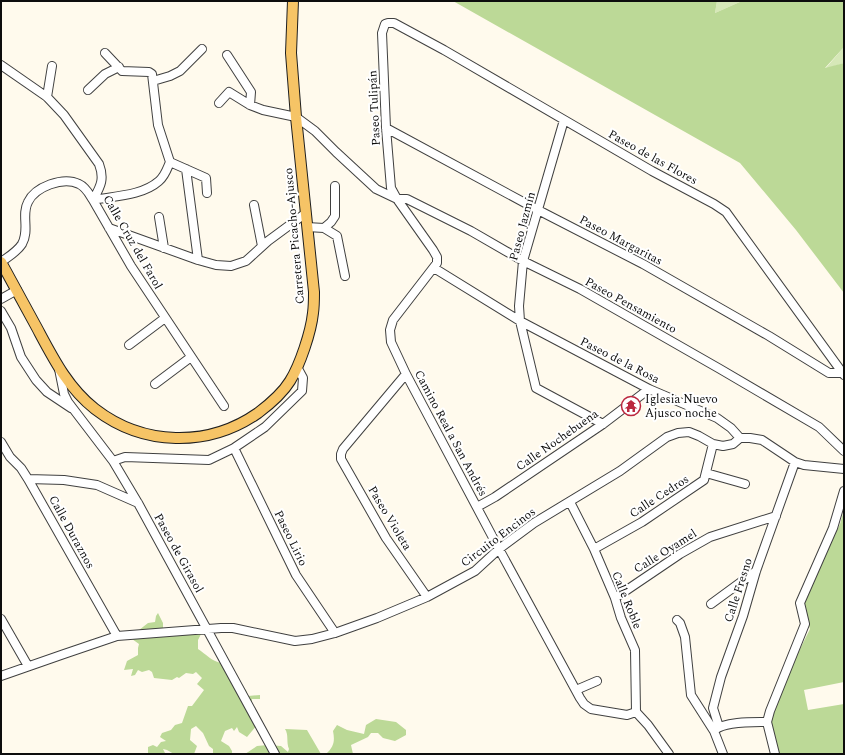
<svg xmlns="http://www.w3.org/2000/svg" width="845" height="755" viewBox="0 0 845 755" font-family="Spectral,serif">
<rect width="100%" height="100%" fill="#fffaed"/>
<!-- green -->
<path fill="#d6e8b8" d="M 717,1 L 742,1 L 715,13 Z
M 844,47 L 844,63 L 825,69 Z"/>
<!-- forest -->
<path fill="#bcd997" d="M 453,1 L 717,1 L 715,13 L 742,1 L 844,1 L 844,47 L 825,68 L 844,63 L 844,293 L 796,230 L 740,163 Z
M 844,510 L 844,682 L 804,690 L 808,710 L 844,704 L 844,754 L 778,754 L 769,725 L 786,677 L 810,629 L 802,602 L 840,524 Z
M 158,613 L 163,623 L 163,630 L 203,630 L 198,640 L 198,649 C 206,654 212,662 222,663 L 225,671 C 237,673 237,673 240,685 L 246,690 L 248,696 L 260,695 L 260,699 L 252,699 L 252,708 L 259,716 L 257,725 L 247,737 L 239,732 L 237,727 L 234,731 L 232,728 L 225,731 L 221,741 L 229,746 L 232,751 L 232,754 L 213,754 L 213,749 L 209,746 L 203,733 L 196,726 L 191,729 L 190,740 L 197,746 L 194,754 L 174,754 L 167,750 L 163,749 L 165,753 L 164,754 L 144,754 L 148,753 L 148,747 L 153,745 L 157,747 L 161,742 L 166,741 L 160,737 L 162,733 L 171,730 L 175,725 L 182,723 L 188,706 L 192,706 L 204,690 L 197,684 L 202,678 L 196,672 L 193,674 L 186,673 L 179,678 L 177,677 L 172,680 L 154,678 L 152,672 L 149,670 L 142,672 L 138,670 L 135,675 L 131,676 L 133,669 L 124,670 L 127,661 L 138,655 L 138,648 L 139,644 L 132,639 L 134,634 L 148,623 L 155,622 L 156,616 Z
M 376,719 L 396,722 L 406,730 L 406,735 L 395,741 L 383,738 L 378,733 L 371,733 L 368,737 L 351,745 L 353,754 L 326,754 C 334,747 335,741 333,731 L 337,725 L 347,730 L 364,734 L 366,725 Z
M 285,729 L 307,730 L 321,754 L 245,754 L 257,746 L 268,745 L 281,746 L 288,752 L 289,749 C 286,742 289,735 285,729 Z"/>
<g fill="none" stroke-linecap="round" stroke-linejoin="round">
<defs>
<path id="minor" d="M 105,53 L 122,71 L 149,72 L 152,74 L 158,125 L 170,162
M 227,55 L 251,92 L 250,105
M 1,65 L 47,97 L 64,115 L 99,164 C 105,180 100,187 93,200 L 131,266 L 224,406
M 153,81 L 170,76 L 180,71 L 202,49
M 88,90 L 105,74 L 119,67
M 47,97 L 52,66
M 219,103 L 229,92 L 250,105 L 263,110 L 296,117 L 315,131 L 336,152 L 376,189 L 397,199 L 433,250 L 437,257 L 437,263 L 393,320 L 390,330 L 391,342 L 406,374 L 499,549 L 580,698 L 584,704 L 591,709 L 627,715 L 636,712
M 564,120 L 523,261 L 519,306 L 520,321 L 536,388 L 603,424
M 386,128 L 538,210 L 643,264 L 769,336 L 829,373 L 842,373
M 170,162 L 206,178 L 207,193
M 186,169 L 198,260
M 254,205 L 262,246
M 159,217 L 164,248
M 307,227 L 324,228 L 337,236 L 345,276
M 109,228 L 198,260 L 216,265 L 231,266 L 246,261 L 268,241 L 306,213
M 324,228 L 331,222 L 335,216 L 335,186
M 1,262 C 8,257 17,252 22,244 C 30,230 21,215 28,202 C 35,187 63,176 79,184 C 86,187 89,194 93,200 C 114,196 142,196 159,181 C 165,176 167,169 170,162
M 434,268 L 520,321 L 649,389 L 717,418 L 731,428 L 740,438 L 750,438 L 762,440 L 795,462 L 804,465 L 844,469
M 1,299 L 17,290
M 1,311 L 11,328 L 21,357 L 36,380 L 47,392 L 71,408
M 129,345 L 165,318
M 59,369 L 64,394 L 68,402 L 113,461 L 138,503 L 275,754
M 406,374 L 343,449 L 341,454 L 341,459 L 386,538 L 427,597
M 844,375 L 726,212 L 714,204 L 652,171 L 444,50 L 394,23 L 388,23 L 385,24 L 382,33 L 386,128 L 391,188 L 397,199 L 407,199 L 471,231 L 523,261 L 580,289 L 720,369 L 819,427 L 844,451
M 155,384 L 191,357
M 1,442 L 10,457 L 21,468 L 28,479 L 117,636
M 234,448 L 296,575 L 335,633
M 113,461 L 125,457 L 209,460 L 234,448 L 265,427 L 302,391 L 303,378 L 297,367
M 706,473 L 745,484
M 28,479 L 64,480 L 97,485 L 138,503
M 570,502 L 594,549 L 615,598 L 621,618 L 635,650 L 636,712
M 477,507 L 495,497 L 603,424 L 649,389
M 594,549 L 642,522 L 704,480 L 713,444
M 615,598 L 680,554 L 710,537 L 776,516
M 711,604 L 756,571
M 1,619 L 28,666
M 677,620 L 680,623 L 685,637 L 691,695 L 714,731 L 723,754
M 1,676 L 64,654 L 117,636 L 221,628 L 233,628 L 295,641 L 312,639 L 335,633 L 377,618 L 427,597 L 475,571 L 499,549 L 534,523 L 620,471 L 667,437 L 678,433 L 689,432 L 699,436 L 713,444 L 723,446 L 733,444 L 740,438
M 576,690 L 597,681
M 636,712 L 648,725 L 669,754
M 719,727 L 713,708 L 721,677 L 743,616 L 756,571 L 795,462
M 715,730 C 725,721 754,722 767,722
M 775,754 L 767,722 L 770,711 L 805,624 L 800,603 L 833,528 L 844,491"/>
<path id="major" d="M 1,262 C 13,284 25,306 37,328 C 53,358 68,388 95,409 C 143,446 208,448 258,413 C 270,404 282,394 290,381 C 300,365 311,332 313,313 C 314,306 314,299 314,292 L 296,117 L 291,53 L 293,1"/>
</defs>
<!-- minor casing -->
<use href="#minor" stroke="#404040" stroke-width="10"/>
<!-- major casing -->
<use href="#major" stroke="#1e1e1e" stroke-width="12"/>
<!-- minor -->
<use href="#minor" stroke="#fff" stroke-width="8"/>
<!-- major -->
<use href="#major" stroke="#f6c466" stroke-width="10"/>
</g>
<!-- icons -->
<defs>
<symbol id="temple-ring" viewBox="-11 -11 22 22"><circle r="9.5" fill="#fff" stroke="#bb273e" stroke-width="1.5"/><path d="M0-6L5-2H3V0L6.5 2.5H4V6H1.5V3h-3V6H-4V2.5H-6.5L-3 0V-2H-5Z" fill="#bb273e"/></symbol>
</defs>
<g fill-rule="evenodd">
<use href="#temple-ring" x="620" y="395" width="22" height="22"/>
</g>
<g text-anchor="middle" stroke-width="4" stroke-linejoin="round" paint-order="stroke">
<!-- street labels -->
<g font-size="12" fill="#0d0d0d" stroke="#fff">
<text transform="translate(374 108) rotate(-93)" y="4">Paseo Tulipán</text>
<text transform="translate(653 157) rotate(29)" y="4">Paseo de las Flores</text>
<text transform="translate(522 226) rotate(-75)" y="4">Paseo Jazmín</text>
<text transform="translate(294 236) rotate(-95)" y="4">Carretera Picacho-Ajusco</text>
<text transform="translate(621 240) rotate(28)" y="4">Paseo Margaritas</text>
<text transform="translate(133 242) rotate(60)" y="4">Calle Cruz del Farol</text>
<text transform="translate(631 305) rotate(29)" y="4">Paseo Pensamiento</text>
<text transform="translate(620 360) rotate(27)" y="4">Paseo de la Rosa</text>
<text transform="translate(451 433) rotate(62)" y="4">Camino Real a San Andrés</text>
<text transform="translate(557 440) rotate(-35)" y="4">Calle Nochebuena</text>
<text transform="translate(659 496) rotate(-33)" y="4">Calle Cedros</text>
<text transform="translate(390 518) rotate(59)" y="4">Paseo Violeta</text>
<text transform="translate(72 532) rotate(61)" y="4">Calle Duraznos</text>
<text transform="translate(498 537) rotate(-37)" y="4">Circuito Encinos</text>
<text transform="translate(291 538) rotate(64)" y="4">Paseo Lirio</text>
<text transform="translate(665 551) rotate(-32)" y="4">Calle Oyamel</text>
<text transform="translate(179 553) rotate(61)" y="4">Paseo de Girasol</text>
<text transform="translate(738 590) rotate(-72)" y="4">Calle Fresno</text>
<text transform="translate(627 600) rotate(68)" y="4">Calle Roble</text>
</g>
<!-- poi labels -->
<g font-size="12" fill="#0d0d0d" stroke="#fff" text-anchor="start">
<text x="645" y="403">Iglesia Nuevo<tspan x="645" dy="14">Ajusco noche</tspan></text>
</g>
</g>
<!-- border -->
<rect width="845" height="755" fill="none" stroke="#0d0d0d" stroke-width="4"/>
</svg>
